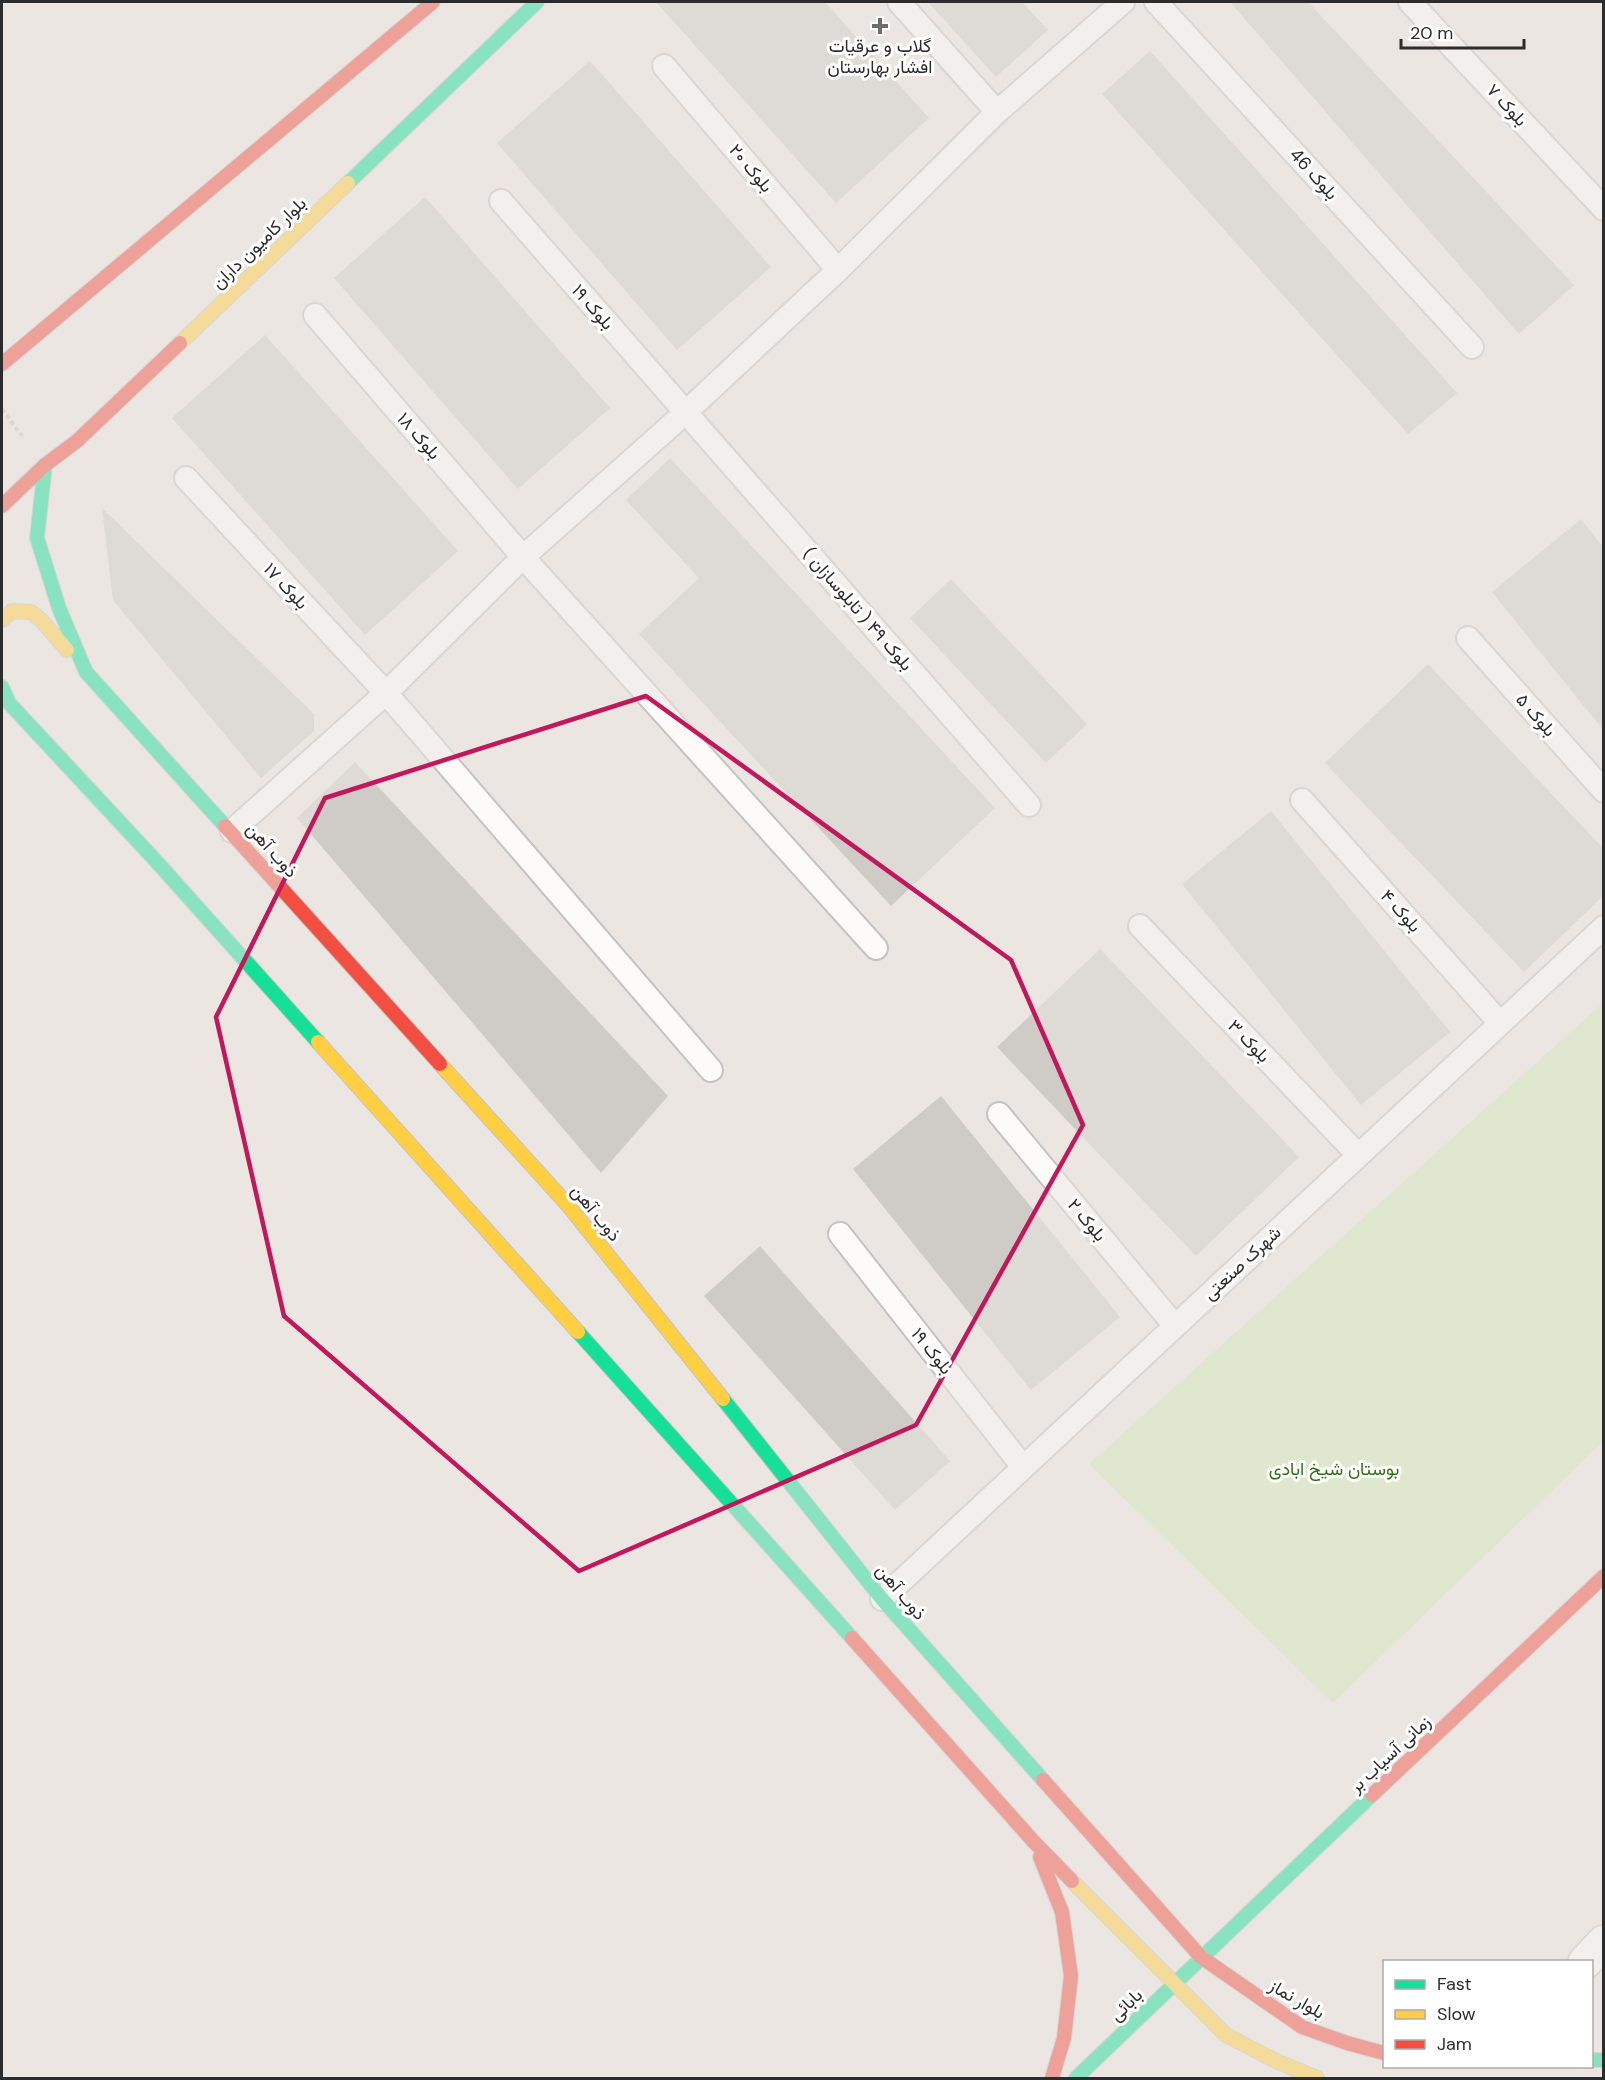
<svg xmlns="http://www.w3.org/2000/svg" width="1605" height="2080" viewBox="0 0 1605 2080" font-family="'DM Sans',Vazirmatn,sans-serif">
<rect width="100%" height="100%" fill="#ebe6e1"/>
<!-- green -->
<path fill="#d0e8b7" d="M 1603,1003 L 1603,1441 L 1333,1703 L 1089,1464 Z"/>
<!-- building -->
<path fill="#cfccc8" d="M 656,2 L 825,2 L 929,118 L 836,203 Z
M 928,2 L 1022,2 L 1048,30 L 996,77 Z
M 1230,2 L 1308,2 L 1574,285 L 1519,334 Z
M 1150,51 L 1457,393 L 1408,434 L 1102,94 Z
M 590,61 L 771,267 L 677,350 L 497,143 Z
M 425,197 L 610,408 L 518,489 L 334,278 Z
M 265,335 L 458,551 L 365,635 L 172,418 Z
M 670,458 L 995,808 L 891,906 L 639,634 L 699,578 L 626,500 Z
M 102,508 L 314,714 L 314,731 L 261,778 L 113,600 Z
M 1581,519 L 1604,548 L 1604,731 L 1492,592 Z
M 951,579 L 1087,724 L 1046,763 L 910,618 Z
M 1428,664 L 1604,849 L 1604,895 L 1524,972 L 1325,763 Z
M 355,762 L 668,1096 L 601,1173 L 297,818 Z
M 1271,811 L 1450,1032 L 1361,1105 L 1182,884 Z
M 1100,949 L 1299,1157 L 1196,1256 L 997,1047 Z
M 941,1096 L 1120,1317 L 1031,1390 L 853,1169 Z
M 760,1246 L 950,1461 L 895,1510 L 704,1296 Z"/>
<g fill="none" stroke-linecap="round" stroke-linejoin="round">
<defs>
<path id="lane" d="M 899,2 L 997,112
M 1156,2 L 1472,347
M 1410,2 L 1604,209
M 664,66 L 838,270
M 501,201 L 1029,805
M 315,315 L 523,557 L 876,948
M 186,478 L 386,693 L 711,1070
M 1468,638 L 1604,791
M 1302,800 L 1500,1023
M 232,831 L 386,693 L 523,557 L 685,413 L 838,270 L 997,112 L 1123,2
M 1140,926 L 1358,1155
M 999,1114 L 1175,1326
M 840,1234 L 1023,1467
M 882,1599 L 1604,927"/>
<path id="street" d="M 1585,1962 L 1604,1942"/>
<path id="fast" d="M 348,183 L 537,2
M 45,465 L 37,538 L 59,608 L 86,672 L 225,826
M 2,687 L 9,703 L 156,861 L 318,1042
M 578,1332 L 852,1638
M 723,1399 L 882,1599 L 1043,1780
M 1592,2060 L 1604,2060
M 1076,2078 L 1372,1795"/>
<path id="slow" d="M 180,343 L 348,183
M 2,620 L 12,611 L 31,612 L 41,620 L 67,650
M 318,1042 L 578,1332
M 440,1064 L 567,1204 L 723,1399
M 1072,1881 L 1226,2035 L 1276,2061 L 1317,2078"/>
<path id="jam" d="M 2,364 L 433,2
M 2,506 L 45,465 L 77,441 L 180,343
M 225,826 L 440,1064
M 852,1638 L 1034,1842 L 1072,1881
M 1043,1780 L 1201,1957 L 1302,2027 L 1347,2043 L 1384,2053
M 1372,1795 L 1604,1576
M 1040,1857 L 1062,1912 L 1071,1976 L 1064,2038 L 1052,2078"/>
</defs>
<!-- lane casing -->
<use href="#lane" stroke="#c4c3c3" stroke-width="26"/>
<!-- street casing -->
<use href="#street" stroke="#c4c3c3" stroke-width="36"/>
<!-- fast casing -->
<use href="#fast" stroke="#c4c3c3" stroke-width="16"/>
<!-- slow casing -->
<use href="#slow" stroke="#c4c3c3" stroke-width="16"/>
<!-- jam casing -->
<use href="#jam" stroke="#c4c3c3" stroke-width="16"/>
<!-- path -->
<path stroke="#c8c8c7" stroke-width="4" stroke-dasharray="4.5 3" stroke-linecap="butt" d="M 2,409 L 22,436"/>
<!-- lane -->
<use href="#lane" stroke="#fcfbfa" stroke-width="22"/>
<!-- street -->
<use href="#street" stroke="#fcfbfa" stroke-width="33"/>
<!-- fast -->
<use href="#fast" stroke="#16e098" stroke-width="14"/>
<!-- slow -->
<use href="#slow" stroke="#ffcf43" stroke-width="14"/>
<!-- jam -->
<use href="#jam" stroke="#f24e42" stroke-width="14"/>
</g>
<!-- marked area -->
<path d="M0 0H1605V2080H0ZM 646,696 L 1011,960 L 1083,1125 L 916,1425 L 579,1571 L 284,1316 L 216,1017 L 325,798 Z" fill="#ebe6e1" fill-opacity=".55" fill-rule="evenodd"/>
<path fill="none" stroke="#c2185b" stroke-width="4.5" stroke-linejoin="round" d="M 646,696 L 1011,960 L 1083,1125 L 916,1425 L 579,1571 L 284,1316 L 216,1017 L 325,798 Z"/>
<!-- markers -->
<path fill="#6f6d6b" stroke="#fff" stroke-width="2" d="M877 17h6v6h6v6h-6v6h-6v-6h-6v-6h6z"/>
<g text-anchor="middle" stroke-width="6" stroke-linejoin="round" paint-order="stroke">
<!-- poi labels -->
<g font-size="18" fill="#2c2c2c" stroke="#fff">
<text x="880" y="52">گلاب و عرقیات<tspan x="880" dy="21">افشار بهارستان</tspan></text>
</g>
<!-- street labels -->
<g font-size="18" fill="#2c2c2c" stroke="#fff">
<text transform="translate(1507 105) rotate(47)" y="6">بلوک ۷</text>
<text transform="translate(751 168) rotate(50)" y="6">بلوک ۲۰</text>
<text transform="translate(1314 174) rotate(48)" y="6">بلوک 46</text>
<text transform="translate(259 243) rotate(-44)" y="6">بلوار کامیون داران</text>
<text transform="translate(593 307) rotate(49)" y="6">بلوک ۱۹</text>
<text transform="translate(419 436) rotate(49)" y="6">بلوک ۱۸</text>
<text transform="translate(286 586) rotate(47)" y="6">بلوک ۱۷</text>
<text transform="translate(858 609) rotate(49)" y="6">بلوک ۴۹ ( تابلوسازان )</text>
<text transform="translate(1536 715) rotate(49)" y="6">بلوک ۵</text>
<text transform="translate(272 850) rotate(48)" y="6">ذوب آهن</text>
<text transform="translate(1401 911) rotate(48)" y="6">بلوک ۴</text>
<text transform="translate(1249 1041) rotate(46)" y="6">بلوک ۳</text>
<text transform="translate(596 1213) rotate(51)" y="6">ذوب آهن</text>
<text transform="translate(1087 1220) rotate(50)" y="6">بلوک ۲</text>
<text transform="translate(1242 1263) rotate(-43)" y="6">شهرک صنعتی</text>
<text transform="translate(932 1351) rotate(51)" y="6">بلوک ۱۹</text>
<text transform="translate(901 1592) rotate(50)" y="6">ذوب آهن</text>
<text transform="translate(1390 1754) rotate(-43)" y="6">زمانی آسیاب بر</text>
<text transform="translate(1297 1999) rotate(30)" y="6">بلوار نماز</text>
<text transform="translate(1126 2005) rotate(-44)" y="6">بابائی</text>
</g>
<!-- park labels -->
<g font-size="18" fill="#307114" stroke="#fff">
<text x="1334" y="1475">بوستان شیخ ابادی</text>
</g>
</g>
<!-- border -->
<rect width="1605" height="2080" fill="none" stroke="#2c2c2c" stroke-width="6"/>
<!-- legend -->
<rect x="1383" y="1960" width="210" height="108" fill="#ffffff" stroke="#ababab" stroke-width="1.5"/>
<rect x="1395" y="1980" width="30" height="9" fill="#16e098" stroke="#ababab" stroke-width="1.5"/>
<text x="1437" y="1990" font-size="18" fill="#2c2c2c">Fast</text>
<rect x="1395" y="2010" width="30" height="9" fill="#ffcf43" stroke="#ababab" stroke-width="1.5"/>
<text x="1437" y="2020" font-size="18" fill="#2c2c2c">Slow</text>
<rect x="1395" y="2040" width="30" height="9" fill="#f24e42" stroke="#ababab" stroke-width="1.5"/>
<text x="1437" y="2050" font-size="18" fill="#2c2c2c">Jam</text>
<!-- scale -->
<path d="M1401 39v9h123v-9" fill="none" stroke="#2c2c2c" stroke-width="3"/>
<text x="1410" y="39" font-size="18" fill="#2c2c2c" stroke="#ffffff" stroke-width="4.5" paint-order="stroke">20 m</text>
</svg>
